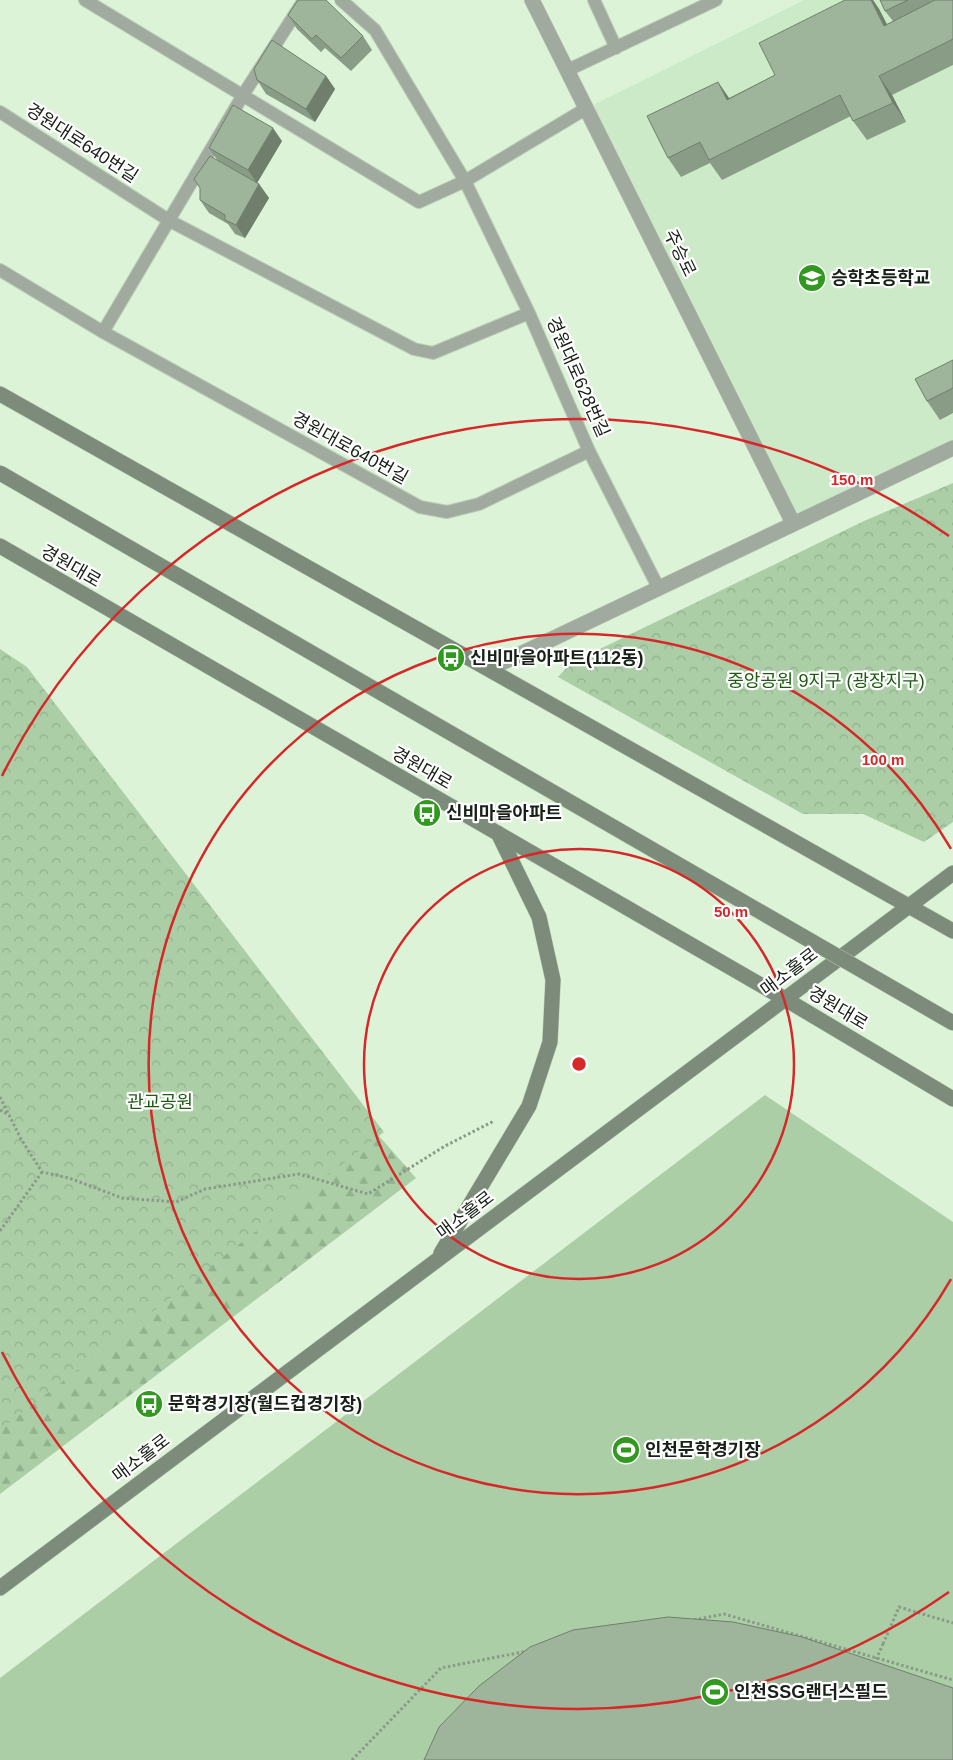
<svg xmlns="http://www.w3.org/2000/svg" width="953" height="1760" viewBox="0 0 953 1760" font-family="Helvetica,'Noto Sans KR',sans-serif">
<defs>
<pattern id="forest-firs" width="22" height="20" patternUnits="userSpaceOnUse" patternTransform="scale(1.25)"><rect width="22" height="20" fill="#abcea6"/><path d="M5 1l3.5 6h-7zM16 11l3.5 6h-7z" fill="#92b18e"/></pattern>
<pattern id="park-crowns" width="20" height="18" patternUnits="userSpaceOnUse" patternTransform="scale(1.25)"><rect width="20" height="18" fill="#abcea6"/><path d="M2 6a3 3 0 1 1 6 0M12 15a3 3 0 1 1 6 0" fill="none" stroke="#92b18e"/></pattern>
</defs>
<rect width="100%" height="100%" fill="#dcf3d8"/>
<!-- built -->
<path fill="#cdeac8" d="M 804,0 L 953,0 L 953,448 L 793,523 L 587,108 Z"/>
<!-- forest -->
<path fill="url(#forest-firs)" d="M 0,705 L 416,1178 L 0,1494 Z"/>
<!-- park -->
<path fill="url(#park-crowns)" d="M 953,483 L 953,822 L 924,842 L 863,814 L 803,814 L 558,677 L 571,663 L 864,521 Z
M 0,649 L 27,667 L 384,1132 L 0,1430 Z"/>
<!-- pitch -->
<path fill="#abcea6" d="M 765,1095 L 953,1222 L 953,1760 L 0,1760 L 0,1678 Z"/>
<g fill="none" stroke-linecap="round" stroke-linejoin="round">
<defs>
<path id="service" d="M 85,0 L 419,202 L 465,181 L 587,108
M 341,0 L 375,30 L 465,181 L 529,313 L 589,451 L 658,587
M 594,0 L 616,48
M 568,70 L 716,0
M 0,112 L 170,221 L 414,349 L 433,353 L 529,313
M 0,270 L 103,332 L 420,507 L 447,512 L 479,504 L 589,451
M 103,332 L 243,95 L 304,0"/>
<path id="minor" d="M 489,669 L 953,448"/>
<path id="tertiary" d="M 532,0 L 793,523"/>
<path id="secondary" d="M 0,394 L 953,931
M 0,546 L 785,999 L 953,1099
M 441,1253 L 529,1106 L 550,1042 L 553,980 L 539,917 L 498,833
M 0,1588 L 953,873"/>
</defs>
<!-- service casing -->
<use href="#service" stroke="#b9cdb5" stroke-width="14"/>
<!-- minor casing -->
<use href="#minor" stroke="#b9cdb5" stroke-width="16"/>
<!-- tertiary casing -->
<use href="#tertiary" stroke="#b9cdb5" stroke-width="16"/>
<!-- secondary casing -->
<use href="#secondary" stroke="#b9cdb5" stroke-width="16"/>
<!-- path -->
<path stroke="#899a87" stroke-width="3" stroke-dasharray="2.5 2.5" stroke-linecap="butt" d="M 0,1097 L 21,1139 L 42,1172 L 69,1178 L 122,1198 L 176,1202 L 205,1189 L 299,1174 L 368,1194 L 445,1146 L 494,1121
M 0,1110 L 9,1115
M 0,1231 L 42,1172
M 694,1620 L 724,1614 L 953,1680
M 883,1644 L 899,1607 L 953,1623
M 352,1760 L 441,1668 L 528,1651"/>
<!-- service -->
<use href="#service" stroke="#a1aa9f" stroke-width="12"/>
<!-- minor -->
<use href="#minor" stroke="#a1aa9f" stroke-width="15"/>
<!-- tertiary -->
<use href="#tertiary" stroke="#a1aa9f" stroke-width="15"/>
<!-- secondary -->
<use href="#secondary" stroke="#7d8b7a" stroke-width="15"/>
<defs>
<path id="secondary-bridge" d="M 0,473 L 953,1023"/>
</defs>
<!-- secondary-bridge casing -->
<use href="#secondary-bridge" stroke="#b9cdb5" stroke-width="16" stroke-linecap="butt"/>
<!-- path-bridge -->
<path stroke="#899a87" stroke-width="3" stroke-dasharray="2.5 2.5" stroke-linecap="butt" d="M 874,1664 L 883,1644"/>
<!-- secondary-bridge -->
<use href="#secondary-bridge" stroke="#7d8b7a" stroke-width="15"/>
</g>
<!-- wall -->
<path fill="#899c85" d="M 845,0 L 873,0 L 879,9 L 887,24 L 893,21 L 885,11 L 880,0 L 953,0 L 953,65 L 892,95 L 906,122 L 867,140 L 853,121 L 851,116 L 722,180 L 710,163 L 681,177 L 668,158 L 718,82 L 729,98 L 775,75 Z
M 288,15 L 363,36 L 372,50 L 351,71 L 325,48 L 321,52 L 297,29 Z
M 326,76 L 335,89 L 315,122 L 266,94 L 257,80 Z
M 282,141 L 257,183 L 259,184 L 269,198 L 245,238 L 235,234 L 228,224 L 209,213 L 200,200 L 218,161 L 209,148 Z
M 953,360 L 953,413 L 940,420 L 927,401 Z"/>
<!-- shaded-wall -->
<path fill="#6f7f6c" d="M 871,0 L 873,0 L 879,9 L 897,45 L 884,26 Z
M 326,76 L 335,89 L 315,122 L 306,109 Z
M 879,76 L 892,95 L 906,122 L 893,103 Z
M 718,82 L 731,101 L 727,100 Z
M 273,128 L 282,141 L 257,183 L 248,170 Z
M 259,184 L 269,198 L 245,238 L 236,225 Z"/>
<!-- building -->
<path fill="#9fb59b" stroke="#6f7f6c" d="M 298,0 L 326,0 L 363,36 L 341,58 L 316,35 L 312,39 L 288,15 Z
M 845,0 L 871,0 L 884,26 L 935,0 L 953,0 L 953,39 L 879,76 L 893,103 L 853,121 L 840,95 L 709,160 L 700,142 L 668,158 L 647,116 L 718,82 L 727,100 L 775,75 L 759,43 Z
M 880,0 L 908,0 L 885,11 Z
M 272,40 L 326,76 L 306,109 L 257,80 L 254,69 Z
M 233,105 L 273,128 L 248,170 L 209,148 Z
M 210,156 L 259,184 L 236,225 L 225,220 L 225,215 L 200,200 L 200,188 L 194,179 Z
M 953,360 L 953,388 L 927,401 L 915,379 Z
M 668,1617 L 733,1622 L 802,1637 L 953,1688 L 953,1760 L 424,1760 L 439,1727 L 479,1686 L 530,1647 L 573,1630 Z"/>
<!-- distance rings -->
<g fill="none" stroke="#d62828" stroke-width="2.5">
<circle cx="579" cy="1064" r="215"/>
<path d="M951 1279A430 430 0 1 1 951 849"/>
<path d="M949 1592A645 645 0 0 1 2 1352M2 776A645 645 0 0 1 949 536"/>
</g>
<!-- icons -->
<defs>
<symbol id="school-disc" viewBox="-11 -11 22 22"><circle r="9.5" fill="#329920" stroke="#fff"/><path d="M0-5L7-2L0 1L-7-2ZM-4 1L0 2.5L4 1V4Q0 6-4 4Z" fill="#fff"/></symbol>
<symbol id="bus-disc" viewBox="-11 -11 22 22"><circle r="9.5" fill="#329920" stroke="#fff"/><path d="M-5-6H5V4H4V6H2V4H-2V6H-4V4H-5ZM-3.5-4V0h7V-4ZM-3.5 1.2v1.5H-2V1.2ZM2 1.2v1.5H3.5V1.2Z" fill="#fff"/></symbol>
<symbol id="stadium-disc" viewBox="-11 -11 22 22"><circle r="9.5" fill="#329920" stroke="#fff"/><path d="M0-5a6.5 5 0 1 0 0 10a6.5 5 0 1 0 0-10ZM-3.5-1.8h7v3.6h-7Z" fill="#fff"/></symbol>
</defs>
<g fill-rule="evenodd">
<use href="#school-disc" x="796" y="262" width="32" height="32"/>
<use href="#bus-disc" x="435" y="642" width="32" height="32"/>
<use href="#bus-disc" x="411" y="797" width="32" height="32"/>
<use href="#bus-disc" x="133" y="1388" width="32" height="32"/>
<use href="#stadium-disc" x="610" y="1434" width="32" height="32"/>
<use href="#stadium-disc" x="699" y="1676" width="32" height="32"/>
</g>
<g text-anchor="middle" stroke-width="4.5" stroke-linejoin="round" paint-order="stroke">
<!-- street labels -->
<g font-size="18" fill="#182117" stroke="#fff">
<text transform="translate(82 143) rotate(33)" y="6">경원대로640번길</text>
<text transform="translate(680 253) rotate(64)" y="6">주승로</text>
<text transform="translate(578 377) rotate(66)" y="6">경원대로628번길</text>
<text transform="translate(350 448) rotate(29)" y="6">경원대로640번길</text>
<text transform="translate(71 566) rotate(30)" y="6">경원대로</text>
<text transform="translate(422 768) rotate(30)" y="6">경원대로</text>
<text transform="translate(789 972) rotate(-37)" y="6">매소홀로</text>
<text transform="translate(838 1008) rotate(31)" y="6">경원대로</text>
<text transform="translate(465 1215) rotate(-37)" y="6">매소홀로</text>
<text transform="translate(141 1458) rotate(-37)" y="6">매소홀로</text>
</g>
<!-- poi labels -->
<g font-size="18" font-weight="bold" fill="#182117" stroke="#fff" text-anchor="start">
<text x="831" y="284">승학초등학교</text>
<text x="470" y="664">신비마을아파트(112동)</text>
<text x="446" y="819">신비마을아파트</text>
<text x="168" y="1410">문학경기장(월드컵경기장)</text>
<text x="645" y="1456">인천문학경기장</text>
<text x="734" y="1698">인천SSG랜더스필드</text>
</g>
<!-- park labels -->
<g font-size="18" fill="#1d5b13" stroke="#fff">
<text x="826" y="687">중앙공원 9지구 (광장지구)</text>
<text x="160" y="1108">관교공원</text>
</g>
</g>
<circle cx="579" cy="1064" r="8" fill="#d62828" stroke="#fff" stroke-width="2.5"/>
<g font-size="15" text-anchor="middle" font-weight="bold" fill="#d62828" stroke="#fff" stroke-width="4.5" stroke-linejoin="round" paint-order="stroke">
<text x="852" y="485">150 m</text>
<text x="883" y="765">100 m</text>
<text x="731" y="917">50 m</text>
</g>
</svg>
